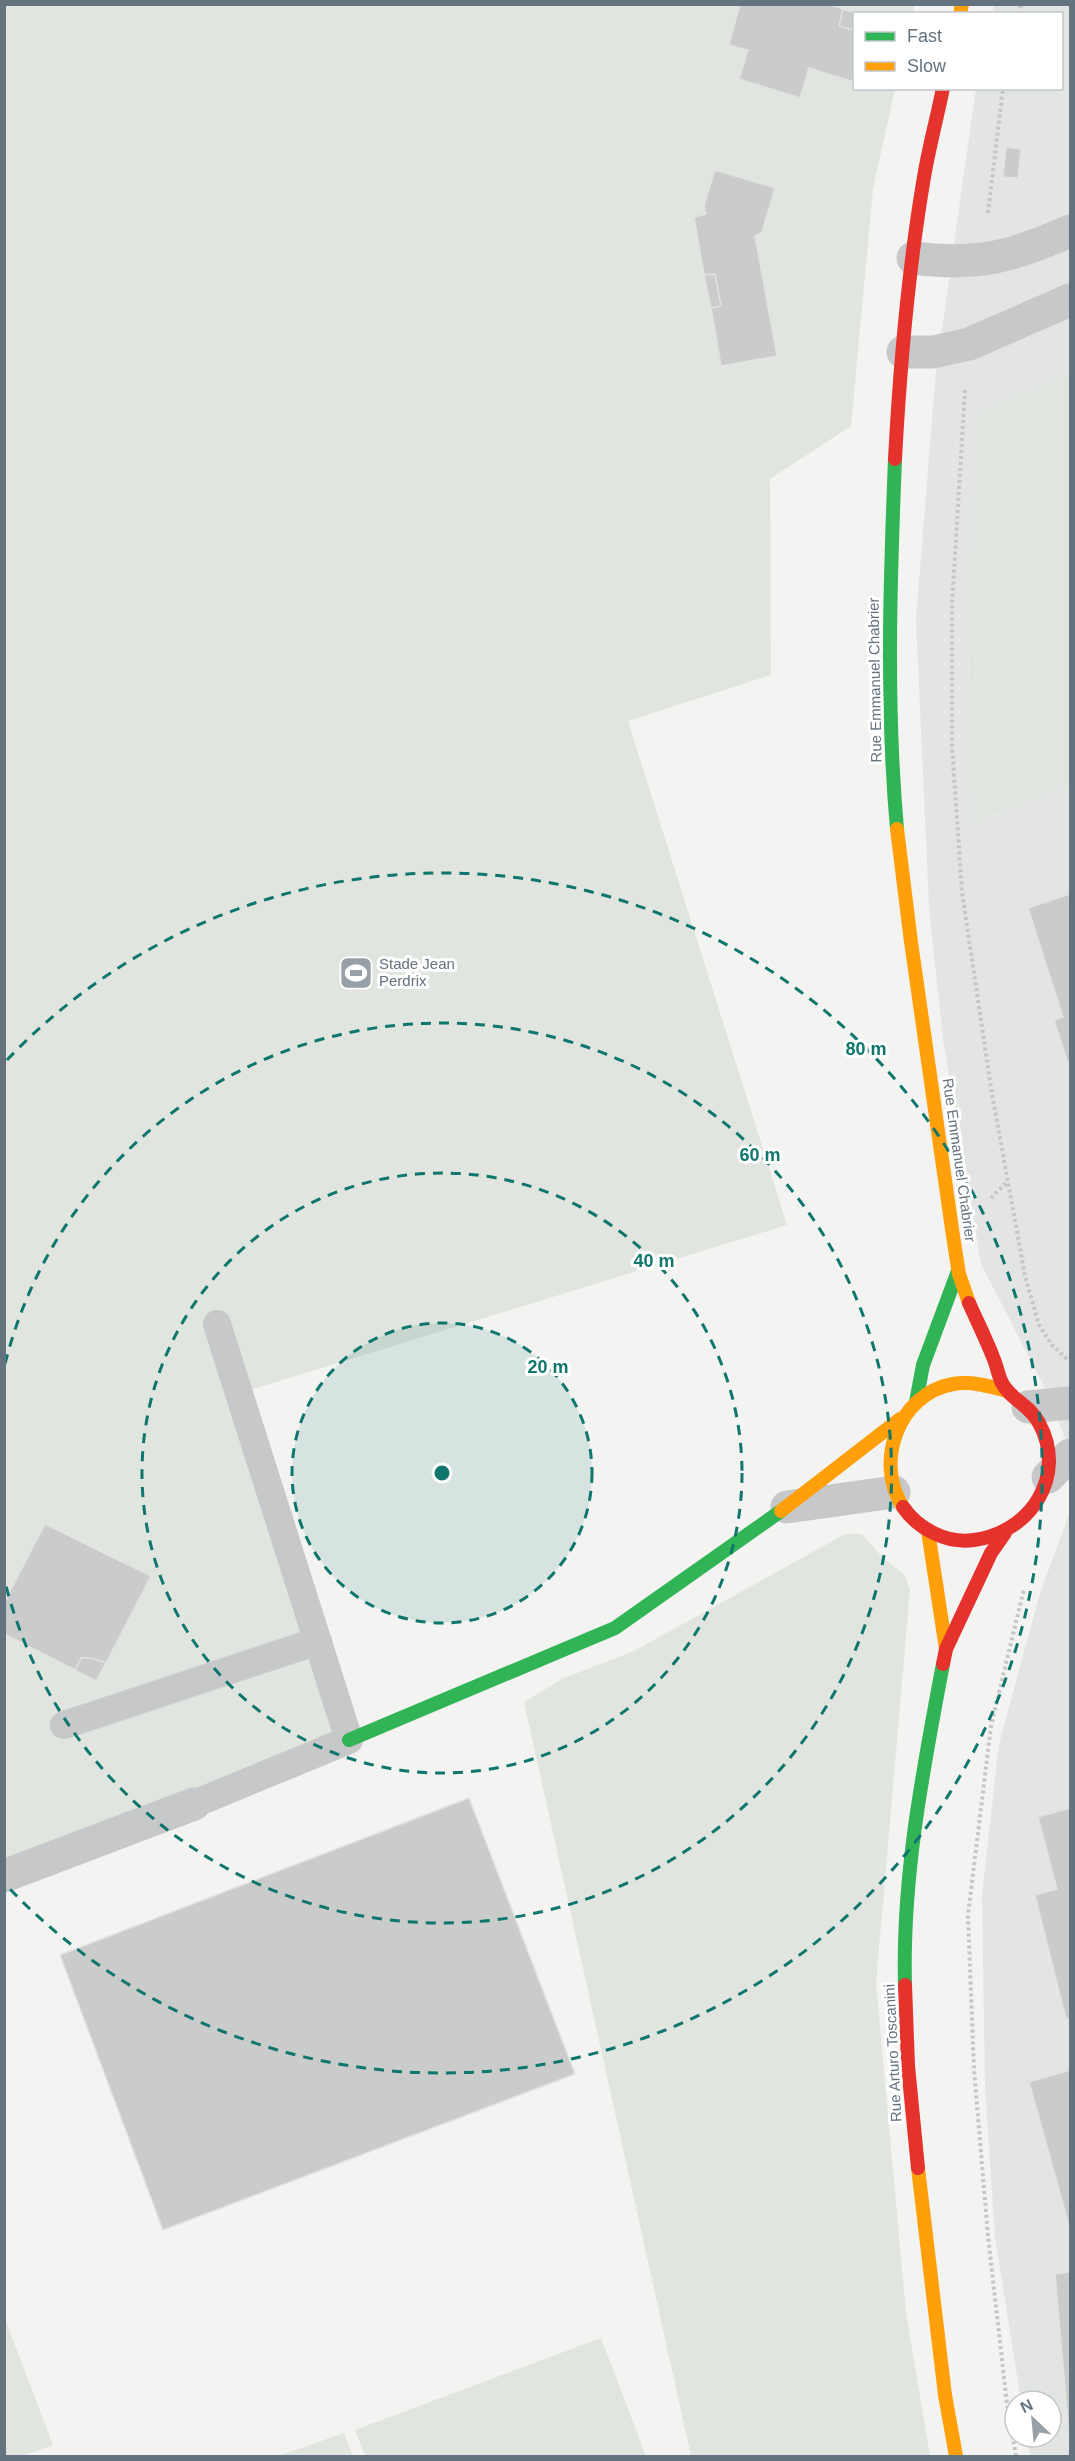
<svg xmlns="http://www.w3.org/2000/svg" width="1075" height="2461" viewBox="0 0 1075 2461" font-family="Arial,sans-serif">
<rect width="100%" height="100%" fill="#f3f3f1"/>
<!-- built -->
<path fill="#e3e5e4" d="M 994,5 L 1070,5 L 1070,373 L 979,413 L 969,598 L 968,739 L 975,823 L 1070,784 L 1070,1451 L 1048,1394 L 981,1264 L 943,1040 L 929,907 L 916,619 L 936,371 L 976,89 L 1062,88 L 1062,14 L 992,13 Z
M 1070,1512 L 1070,2456 L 1030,2456 L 1027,2437 L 1051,2437 L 1051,2401 L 1021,2401 L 995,2237 L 985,2084 L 982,1896 L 999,1744 L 1040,1593 Z"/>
<!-- green -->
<path fill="#e1e5df" d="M 4,5 L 914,5 L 912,13 L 854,14 L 854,88 L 895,89 L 873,189 L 851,426 L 770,479 L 771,675 L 628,721 L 787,1225 L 240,1393 L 349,1740 L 4,1876 Z
M 1070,373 L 1070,784 L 974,823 L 968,739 L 969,598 L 979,413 Z
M 845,1534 L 862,1534 L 884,1559 L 905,1575 L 910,1590 L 876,1983 L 906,2313 L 930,2456 L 691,2456 L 524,1702 L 564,1678 L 634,1651 Z
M 5,2319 L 53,2445 L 23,2456 L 5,2456 Z
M 601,2338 L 646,2456 L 365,2456 L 355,2430 Z
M 344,2433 L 353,2456 L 278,2456 Z"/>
<!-- building -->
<path fill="#cacbcb" stroke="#e2e2e1" stroke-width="1.5" d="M 740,4 L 828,4 L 843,9 L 839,26 L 854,30 L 854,82 L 809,68 L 800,98 L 739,79 L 748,50 L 729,45 Z
M 843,9 L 859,14 L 854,14 L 854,30 L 839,26 Z
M 1006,147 L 1021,149 L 1018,178 L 1003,177 Z
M 715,170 L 775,188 L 762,232 L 755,236 L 777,356 L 721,366 L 711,308 L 721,306 L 715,274 L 704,275 L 694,217 L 706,214 L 704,205 Z
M 715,274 L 721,306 L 711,308 L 704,275 Z
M 1070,894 L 1070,1062 L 1068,1063 L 1054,1020 L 1063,1017 L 1028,908 Z
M 45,1524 L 151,1576 L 106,1663 L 92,1658 L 81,1658 L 75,1670 L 4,1634 L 4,1603 Z
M 81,1658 L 92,1658 L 106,1663 L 96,1681 L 75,1670 Z
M 469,1798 L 575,2074 L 163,2230 L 60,1955 Z
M 1070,1808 L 1070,2018 L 1066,2019 L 1035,1895 L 1057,1889 L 1038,1817 Z
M 1070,2070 L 1070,2229 L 1029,2082 Z
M 1070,2272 L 1070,2445 L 1055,2274 Z"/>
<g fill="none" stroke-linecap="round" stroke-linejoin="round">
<!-- path -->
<path stroke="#c5c6c6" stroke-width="4" stroke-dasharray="3 3" stroke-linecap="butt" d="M 1019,14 L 1021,4
M 988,213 L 1003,88
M 965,390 L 952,605 L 952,746 L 962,892 L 991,1088 L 1025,1276 L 1039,1325 L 1052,1345 L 1068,1360
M 991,1198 L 1007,1182
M 1016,2456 L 1007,2404 L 988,2236 L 974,2070 L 968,1915 L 991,1726 L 1024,1589"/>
<!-- lane -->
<path stroke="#c7c8c9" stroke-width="28" d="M 64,1725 L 318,1641
M 194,1804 L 349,1740 L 217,1324"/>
<!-- street -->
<path stroke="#c7c8c9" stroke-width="33" d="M 913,258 C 978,266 1011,257 1070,231
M 903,352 L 933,352 L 969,344 L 1070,300
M 1028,1407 L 1070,1403
M 1048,1477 L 1070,1455
M 787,1507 L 894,1492
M 4,1876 L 194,1804"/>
<!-- fast -->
<path stroke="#30b455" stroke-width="14" d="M 895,459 C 890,583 886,706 897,829
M 916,1402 L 923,1365 L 958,1271
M 349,1740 L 615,1628 L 781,1511
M 905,1985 C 902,1877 923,1770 943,1664"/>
<!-- slow -->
<path stroke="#ff9f0a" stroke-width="14" d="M 960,14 L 962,4
M 897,829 L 911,942 L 953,1236 L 959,1274 L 969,1303
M 903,1507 C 874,1463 898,1394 953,1384 C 971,1381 989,1386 1007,1391
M 781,1511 L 900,1419
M 928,1531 L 946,1649
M 918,2168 L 945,2395 L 956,2456"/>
<!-- jam -->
<path stroke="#e5322d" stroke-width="14" d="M 895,459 C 900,365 908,271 924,177 C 929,147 937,118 943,88
M 903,1507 C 918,1529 947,1544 974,1540 C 1030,1533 1068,1476 1039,1423 C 1030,1405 1010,1399 1002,1383 C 998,1375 997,1366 993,1357 C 986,1339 977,1321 969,1303
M 943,1664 L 946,1649 L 991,1553 L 1005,1533
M 905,1985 L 908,2066 L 918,2168"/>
</g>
<!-- distance rings -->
<circle cx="442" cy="1473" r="150" fill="#0f766e" fill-opacity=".12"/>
<g fill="none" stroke="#0f766e" stroke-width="3" stroke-dasharray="10 8">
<circle cx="442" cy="1473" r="150"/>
<circle cx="442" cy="1473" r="300"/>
<path d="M5 1364A450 450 0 1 1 5 1582"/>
<path d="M7 1060A600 600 0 1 1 7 1886"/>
</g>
<!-- icons -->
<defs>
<symbol id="stadium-square" viewBox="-11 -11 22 22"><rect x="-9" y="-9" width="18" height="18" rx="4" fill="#97a0a7" stroke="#fff"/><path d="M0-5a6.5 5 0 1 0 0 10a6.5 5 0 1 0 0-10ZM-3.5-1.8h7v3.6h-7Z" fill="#fff"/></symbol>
</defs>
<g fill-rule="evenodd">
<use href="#stadium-square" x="337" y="954" width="38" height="38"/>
</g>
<g text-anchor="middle" stroke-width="6" stroke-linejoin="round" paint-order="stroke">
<!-- street labels -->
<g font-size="15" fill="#65737f" stroke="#fff">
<text transform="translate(875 680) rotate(-91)" y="5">Rue Emmanuel Chabrier</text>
<text transform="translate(959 1160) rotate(82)" y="5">Rue Emmanuel Chabrier</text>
<text transform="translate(893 2053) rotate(-93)" y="5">Rue Arturo Toscanini</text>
</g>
<!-- poi labels -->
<g font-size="15" fill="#65737f" stroke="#fff" text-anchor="start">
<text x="379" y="969">Stade Jean<tspan x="379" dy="17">Perdrix</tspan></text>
</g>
</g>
<circle cx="442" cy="1473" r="9" fill="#0f766e" stroke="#fff" stroke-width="3"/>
<g font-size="18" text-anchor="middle" font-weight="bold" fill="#0f766e" stroke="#fff" stroke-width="6" stroke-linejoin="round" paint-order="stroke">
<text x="866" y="1055">80 m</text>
<text x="760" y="1161">60 m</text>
<text x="654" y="1267">40 m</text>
<text x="548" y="1373">20 m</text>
</g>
<!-- border -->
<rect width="1075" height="2461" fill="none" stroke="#65737f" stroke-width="12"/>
<!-- legend -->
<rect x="853" y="12" width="210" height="78" fill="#ffffff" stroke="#c1c7cc" stroke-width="1.5"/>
<rect x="865" y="32" width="30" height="9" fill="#30b455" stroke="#c1c7cc" stroke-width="1.5"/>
<text x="907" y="42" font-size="18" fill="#65737f">Fast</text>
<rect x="865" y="62" width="30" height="9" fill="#ff9f0a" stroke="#c1c7cc" stroke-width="1.5"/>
<text x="907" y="72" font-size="18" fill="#65737f">Slow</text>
<!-- north arrow -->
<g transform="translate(1033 2419) rotate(334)"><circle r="28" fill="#ffffff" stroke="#c1c7cc" stroke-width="1.5"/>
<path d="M0-4.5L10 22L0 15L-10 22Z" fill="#97a0a7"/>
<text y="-9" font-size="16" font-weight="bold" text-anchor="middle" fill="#65737f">N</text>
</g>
</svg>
